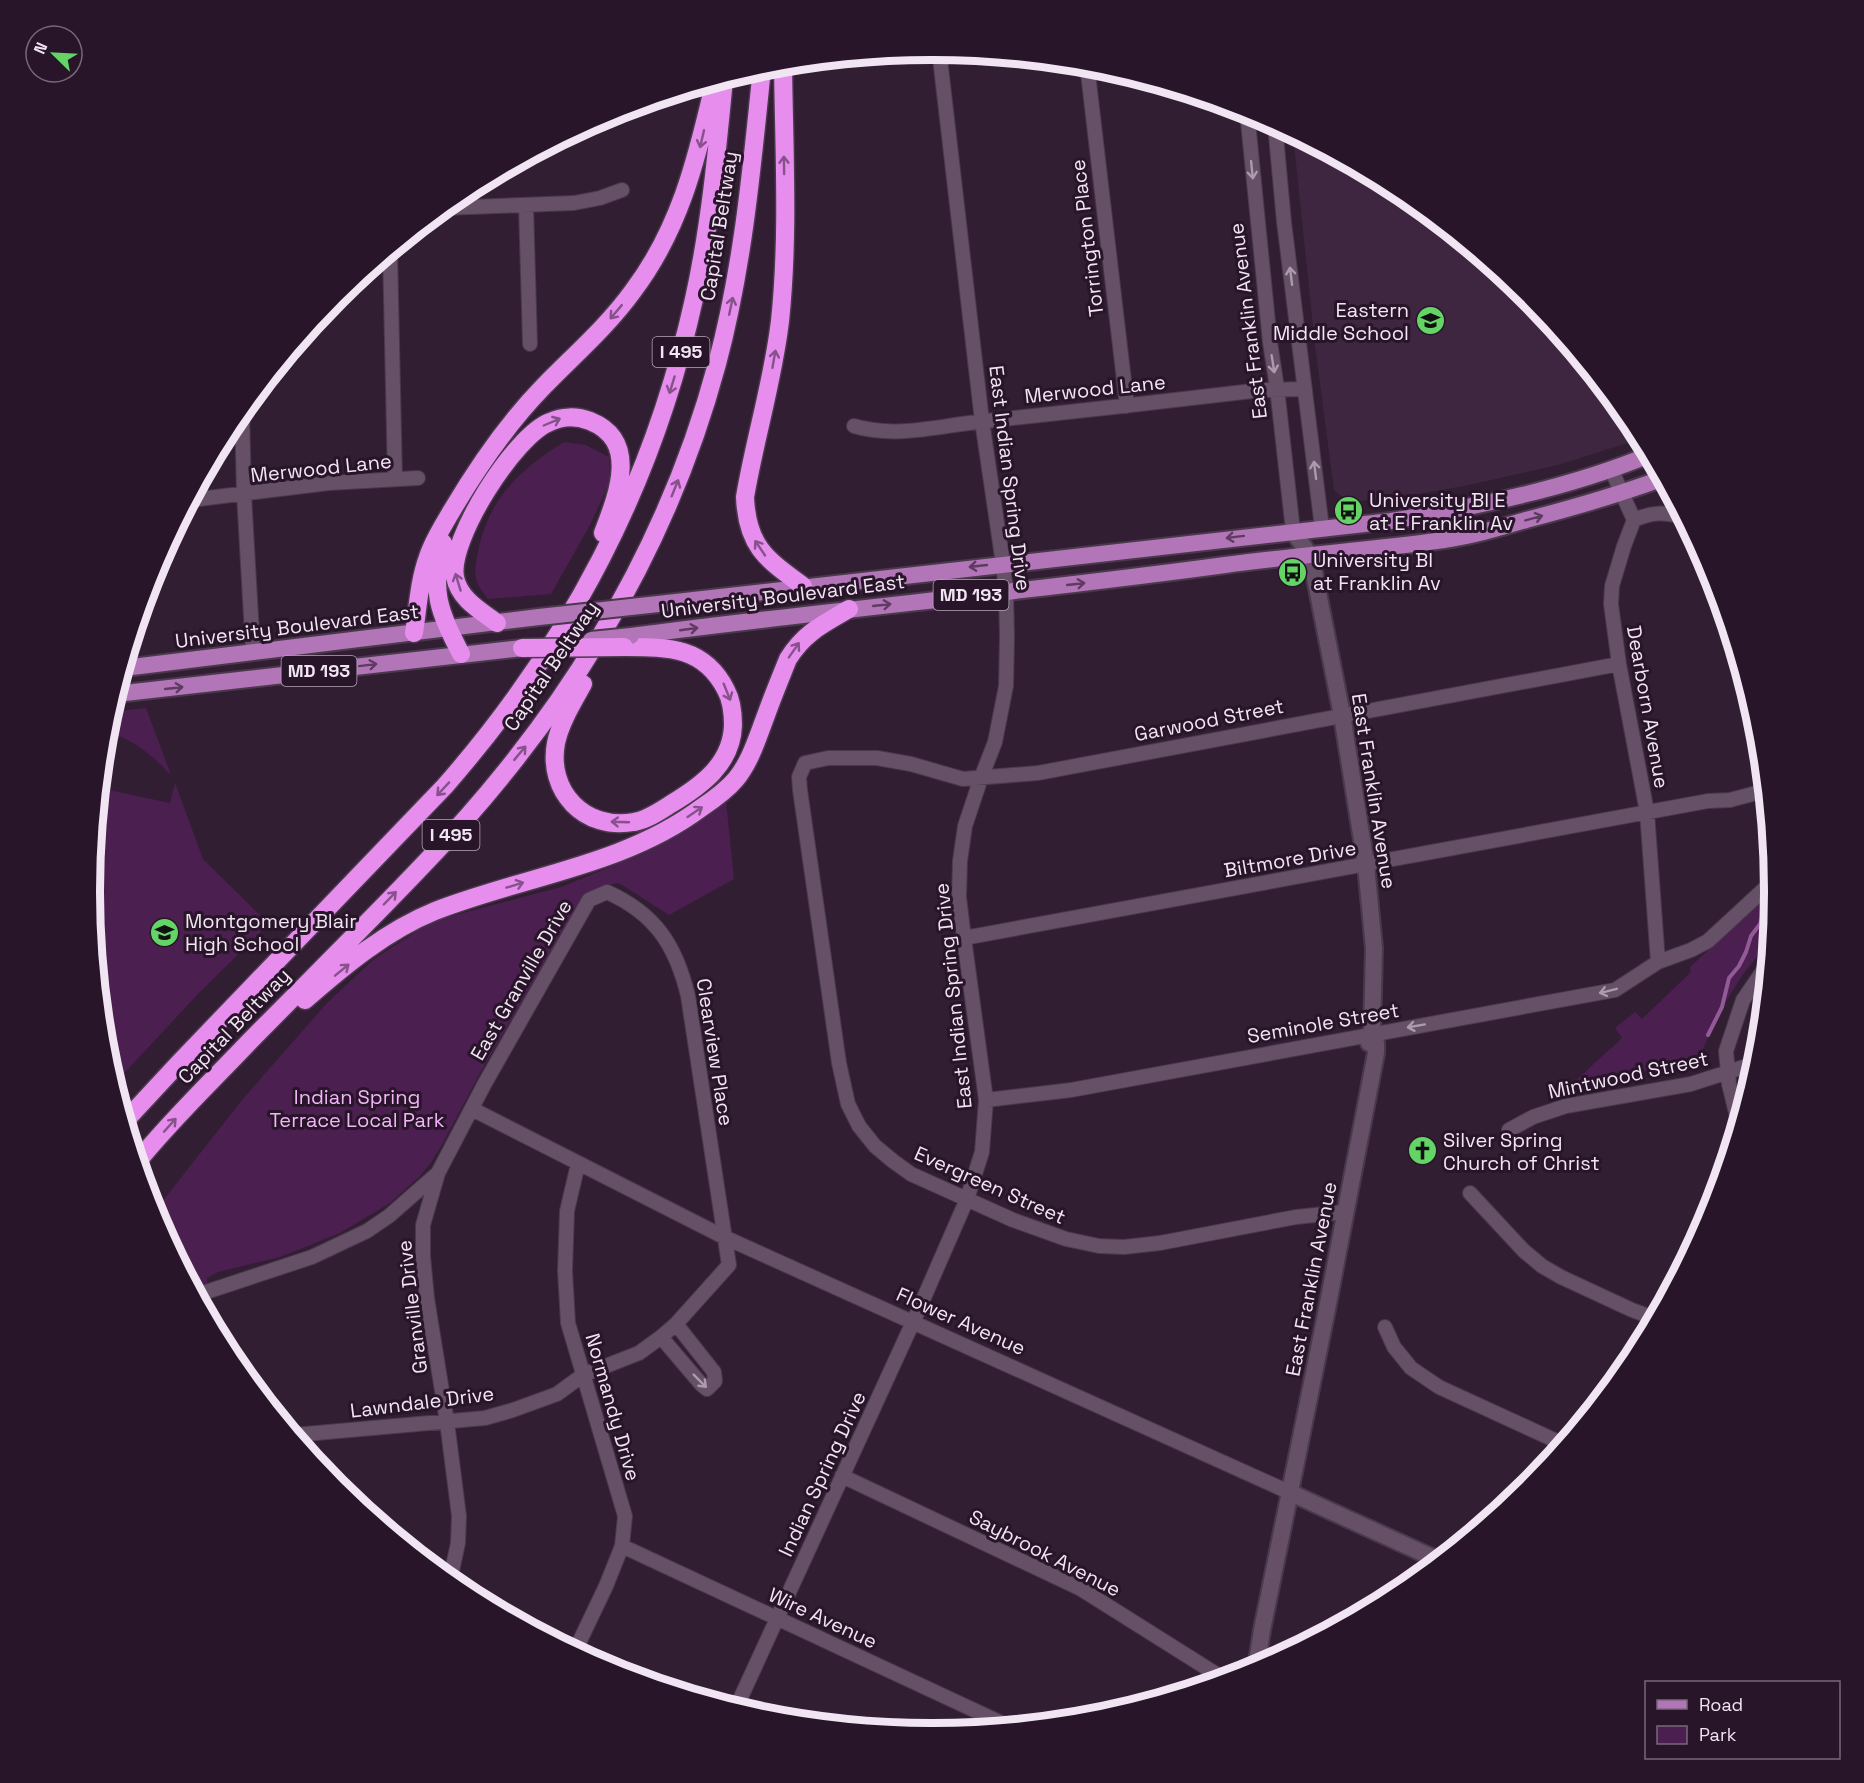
<svg xmlns="http://www.w3.org/2000/svg" width="1864" height="1783" viewBox="0 0 1864 1783" font-family="'Space Grotesk',sans-serif">
<rect width="100%" height="100%" fill="#321e33"/>
<!-- built -->
<path fill="#3e2640" d="M 1293,134 L 1400,192 L 1528,296 L 1632,424 L 1640,439 L 1558,465 L 1464,486 L 1407,496 L 1348,502 L 1334,490 L 1315,345 Z"/>
<!-- green -->
<path fill="#4b1f4f" d="M 564,442 L 586,445 L 609,457 L 610,482 L 590,525 L 551,594 L 488,599 C 484,593 478,587 476,579 C 474,569 477,557 479,547 C 490,497 522,468 564,442 Z
M 146,708 L 171,775 C 151,754 134,740 106,731 L 111,712 Z
M 175,783 L 203,859 L 269,924 L 198,994 L 115,1083 L 106,1055 L 90,891 L 100,788 L 170,803 Z
M 726,800 L 734,879 L 669,915 L 619,883 L 601,886 L 584,896 L 480,1073 L 443,1143 L 432,1161 L 420,1176 L 390,1203 L 340,1233 L 280,1257 L 218,1272 L 207,1278 L 213,1324 L 154,1212 L 242,1100 L 327,1003 L 374,959 L 433,921 L 561,887 L 642,854 L 671,839 L 700,821 Z
M 1774,889 L 1769,942 L 1744,973 L 1719,1012 L 1701,1054 L 1700,1061 L 1572,1084 L 1622,1038 L 1615,1028 L 1635,1012 L 1642,1019 L 1691,972 L 1690,967 Z"/>
<g fill="none" stroke-linecap="round" stroke-linejoin="round">
<!-- stream -->
<path stroke="#935a98" stroke-width="4" d="M 1708,1035 L 1722,1007 L 1729,978 L 1739,966 L 1746,952 L 1751,936 L 1760,924 L 1764,910 L 1773,902"/>
<defs>
<path id="minor" d="M 1087,65 L 1127,406
M 1247,112 L 1270,342 L 1277,388 L 1293,531
M 1275,125 L 1284,222 L 1322,528
M 526,206 L 530,344
M 444,208 L 574,203 L 600,198 L 622,190
M 390,252 L 395,479
M 242,411 L 244,495 L 253,651
M 854,426 C 898,439 942,425 986,421 C 1078,411 1169,401 1261,390 L 1305,389
M 1611,469 L 1634,520 L 1624,546 L 1612,586 L 1611,604 L 1619,664 L 1647,812 L 1658,962
M 191,500 L 329,483 L 418,478
M 1634,520 C 1652,512 1664,512 1682,517
M 964,938 L 1708,801 L 1730,800 L 1764,791
M 986,1100 L 1071,1090 L 1615,990 L 1658,962 L 1691,950 L 1708,941 L 1773,881
M 472,1109 L 724,1237 L 1291,1493
M 1738,1121 L 1729,1084 L 1726,1051 L 1743,1000 L 1767,965
M 1509,1130 L 1533,1117 L 1566,1106 L 1691,1084 L 1756,1063
M 1470,1193 L 1524,1251 L 1542,1266 L 1561,1277 L 1632,1310 L 1654,1318
M 1345,1212 L 1296,1217 L 1160,1243 L 1124,1247 L 1099,1246 L 1066,1239 L 1013,1220 L 911,1174 L 893,1161 L 875,1146 L 859,1126 L 848,1104 L 839,1063 L 800,790 L 799,777 L 805,763 L 828,758 L 877,758 L 911,764 L 963,779 L 1038,773 L 1619,664
M 197,1295 L 312,1257 L 367,1231 L 389,1216 L 438,1173
M 1385,1327 L 1394,1347 L 1411,1368 L 1439,1387 L 1563,1444
M 661,1337 L 701,1384 L 707,1389 L 715,1381 L 714,1372 L 676,1324
M 294,1435 L 485,1418 L 513,1410 L 557,1394 L 583,1375 L 639,1353 L 661,1337 L 676,1324 L 729,1265 L 688,996 C 676,946 656,914 607,892 L 589,900 L 485,1083 L 438,1173 L 423,1225 L 423,1256 L 427,1298 L 447,1422 L 459,1516 L 458,1543 L 450,1580
M 842,1476 L 1081,1589 L 1224,1679
M 622,1546 L 1008,1726
M 575,1651 L 606,1586 L 622,1546 L 625,1516 L 568,1323 L 565,1271 L 567,1211 L 578,1164
M 736,1708 L 919,1309 L 967,1199 L 982,1152 L 986,1100 L 964,938 L 959,897 L 960,861 L 965,826 L 981,778 L 995,742 L 1006,686 L 1007,637 L 1006,591 L 1003,564 L 982,421 L 939,50"/>
<path id="tertiary" d="M 1293,531 L 1311,557 L 1342,715 L 1366,865 L 1374,948 L 1372,1034 L 1369,1043
M 1291,1493 L 1438,1560
M 1256,1669 L 1262,1630 L 1327,1309 L 1376,1053 L 1376,1043 L 1372,1034"/>
<path id="primary" d="M 649,605 L 1391,521 C 1479,506 1566,489 1649,455
M 631,636 C 829,610 1027,592 1225,565 C 1298,555 1372,550 1444,540 C 1472,536 1499,528 1526,520 C 1572,508 1617,495 1661,479
M 124,668 L 539,617
M 116,694 L 522,648"/>
<path id="motorway" d="M 783,64 C 784,150 789,236 780,321 C 773,381 755,438 745,497 C 747,546 766,559 803,586
M 443,543 C 430,591 439,611 461,654
M 497,623 C 481,611 459,599 455,577 C 448,540 515,435 550,422 C 562,416 577,416 590,421 C 640,441 617,496 603,533
M 414,633 C 418,607 419,581 428,557 C 433,541 443,526 451,512 C 477,468 507,424 543,387 C 573,356 607,327 633,291 C 679,230 696,162 713,89
M 583,684 C 573,702 560,723 556,743 C 547,791 584,831 634,822 C 647,820 660,811 671,804 C 701,786 732,764 733,725 C 733,713 732,701 726,690 C 704,646 667,647 624,647
M 305,1000 C 345,965 386,931 435,911 C 524,876 623,866 701,808 C 713,800 726,791 736,779 C 750,762 757,739 765,718 C 772,698 780,679 788,659 C 804,633 823,624 849,609
M 126,1120 L 178,1064 L 445,786 C 570,643 653,485 694,299 C 710,227 717,152 724,79
M 138,1161 C 172,1119 212,1081 249,1042 C 307,983 366,925 423,865 C 561,722 665,557 717,364 C 743,267 752,167 762,68"/>
</defs>
<!-- minor casing -->
<use href="#minor" stroke="#49394b" stroke-width="16"/>
<!-- tertiary casing -->
<use href="#tertiary" stroke="#49394b" stroke-width="20"/>
<!-- primary casing -->
<use href="#primary" stroke="#49394b" stroke-width="20"/>
<!-- motorway casing -->
<use href="#motorway" stroke="#49394b" stroke-width="21"/>
<!-- minor -->
<use href="#minor" stroke="#655067" stroke-width="14"/>
<!-- tertiary -->
<use href="#tertiary" stroke="#655067" stroke-width="16"/>
<!-- primary -->
<use href="#primary" stroke="#b275b8" stroke-width="16"/>
<!-- motorway -->
<use href="#motorway" stroke="#e68dee" stroke-width="18"/>
<defs>
<path id="primary-bridge" d="M 539,617 L 649,605
M 591,640 L 631,636"/>
<path id="motorway-bridge" d="M 522,648 L 624,647"/>
</defs>
<!-- primary-bridge casing -->
<use href="#primary-bridge" stroke="#49394b" stroke-width="20" stroke-linecap="butt"/>
<!-- motorway-bridge casing -->
<use href="#motorway-bridge" stroke="#49394b" stroke-width="21" stroke-linecap="butt"/>
<!-- primary-bridge -->
<use href="#primary-bridge" stroke="#b275b8" stroke-width="16"/>
<!-- motorway-bridge -->
<use href="#motorway-bridge" stroke="#e68dee" stroke-width="18"/>
</g>
<!-- one-way arrows -->
<defs><path id="oneway-shaft" d="M-6 0H5M1.5-3L5.5 0L1.5 3" fill="none" stroke-width="1.6" stroke-linecap="round" stroke-linejoin="round" transform="scale(1.5)"/></defs>
<g stroke="#87518c">
<use href="#oneway-shaft" transform="translate(702 139) rotate(103)"/>
<use href="#oneway-shaft" transform="translate(784 165) rotate(-91)"/>
<use href="#oneway-shaft" transform="translate(731 306) rotate(-78)"/>
<use href="#oneway-shaft" transform="translate(616 312) rotate(130)"/>
<use href="#oneway-shaft" transform="translate(774 359) rotate(-80)"/>
<use href="#oneway-shaft" transform="translate(672 385) rotate(107)"/>
<use href="#oneway-shaft" transform="translate(552 422) rotate(-23)"/>
<use href="#oneway-shaft" transform="translate(675 488) rotate(-68)"/>
<use href="#oneway-shaft" transform="translate(760 548) rotate(-124)"/>
<use href="#oneway-shaft" transform="translate(458 582) rotate(-107)"/>
<use href="#oneway-shaft" transform="translate(794 650) rotate(-55)"/>
<use href="#oneway-shaft" transform="translate(727 692) rotate(68)"/>
<use href="#oneway-shaft" transform="translate(520 753) rotate(-50)"/>
<use href="#oneway-shaft" transform="translate(443 789) rotate(133)"/>
<use href="#oneway-shaft" transform="translate(695 812) rotate(-34)"/>
<use href="#oneway-shaft" transform="translate(620 822) rotate(-178)"/>
<use href="#oneway-shaft" transform="translate(515 885) rotate(-17)"/>
<use href="#oneway-shaft" transform="translate(390 898) rotate(-46)"/>
<use href="#oneway-shaft" transform="translate(342 970) rotate(-39)"/>
<use href="#oneway-shaft" transform="translate(170 1125) rotate(-48)"/>
</g>
<g stroke="#ac9aad">
<use href="#oneway-shaft" transform="translate(1252 170) rotate(84)"/>
<use href="#oneway-shaft" transform="translate(1291 276) rotate(-97)"/>
<use href="#oneway-shaft" transform="translate(1273 364) rotate(81)"/>
<use href="#oneway-shaft" transform="translate(1315 470) rotate(-97)"/>
<use href="#oneway-shaft" transform="translate(1608 991) rotate(166)"/>
<use href="#oneway-shaft" transform="translate(1416 1026) rotate(170)"/>
<use href="#oneway-shaft" transform="translate(700 1381) rotate(45)"/>
</g>
<g stroke="#5f3b62">
<use href="#oneway-shaft" transform="translate(1534 518) rotate(-15)"/>
<use href="#oneway-shaft" transform="translate(1235 537) rotate(173)"/>
<use href="#oneway-shaft" transform="translate(978 566) rotate(174)"/>
<use href="#oneway-shaft" transform="translate(1076 584) rotate(-6)"/>
<use href="#oneway-shaft" transform="translate(882 605) rotate(-6)"/>
<use href="#oneway-shaft" transform="translate(689 629) rotate(-8)"/>
<use href="#oneway-shaft" transform="translate(368 665) rotate(-7)"/>
<use href="#oneway-shaft" transform="translate(174 688) rotate(-6)"/>
</g>
<!-- icons -->
<defs>
<symbol id="school-disc" viewBox="-11 -11 22 22"><circle r="9.5" fill="#65d467" stroke="#281529"/><path d="M0-5L7-2L0 1L-7-2ZM-4 1L0 2.5L4 1V4Q0 6-4 4Z" fill="#111"/></symbol>
<symbol id="bus-disc" viewBox="-11 -11 22 22"><circle r="9.5" fill="#65d467" stroke="#281529"/><path d="M-5-6H5V4H4V6H2V4H-2V6H-4V4H-5ZM-3.5-4V0h7V-4ZM-3.5 1.2v1.5H-2V1.2ZM2 1.2v1.5H3.5V1.2Z" fill="#111"/></symbol>
<symbol id="church-disc" viewBox="-11 -11 22 22"><circle r="9.5" fill="#65d467" stroke="#281529"/><path d="M-1.2-6h2.4v3.5h3.3v2.4h-3.3V6h-2.4V-.1h-3.3v-2.4h3.3Z" fill="#111"/></symbol>
</defs>
<g fill-rule="evenodd">
<use href="#school-disc" x="1414" y="304" width="33" height="33"/>
<use href="#bus-disc" x="1332" y="494" width="33" height="33"/>
<use href="#bus-disc" x="1276" y="556" width="33" height="33"/>
<use href="#school-disc" x="148" y="916" width="33" height="33"/>
<use href="#church-disc" x="1406" y="1134" width="33" height="33"/>
</g>
<g text-anchor="middle" stroke-width="6" stroke-linejoin="round" paint-order="stroke">
<!-- shield labels -->
<g fill="#281529" stroke="#b5a7b6" stroke-width="1.5">
<rect x="652.5" y="337" width="57" height="30" rx="4.5"/>
<rect x="933.5" y="580" width="75" height="30" rx="4.5"/>
<rect x="281.5" y="656" width="75" height="30" rx="4.5"/>
<rect x="422.5" y="820" width="57" height="30" rx="4.5"/>
</g>
<g font-size="18" font-weight="bold" fill="#f2e5f3">
<text x="681" y="358">I 495</text>
<text x="971" y="601">MD 193</text>
<text x="319" y="677">MD 193</text>
<text x="451" y="841">I 495</text>
</g>
<!-- street labels -->
<g font-size="20" fill="#f2e5f3" stroke="#281529">
<text transform="translate(719 226) rotate(-81)" y="7">Capital Beltway</text>
<text transform="translate(1087 238) rotate(-97)" y="7">Torrington Place</text>
<text transform="translate(1248 321) rotate(-97)" y="7">East Franklin Avenue</text>
<text transform="translate(1095 389) rotate(-6)" y="7">Merwood Lane</text>
<text transform="translate(321 468) rotate(-6)" y="7">Merwood Lane</text>
<text transform="translate(1010 478) rotate(83)" y="7">East Indian Spring Drive</text>
<text transform="translate(783 596) rotate(-7)" y="7">University Boulevard East</text>
<text transform="translate(297 626) rotate(-7)" y="7">University Boulevard East</text>
<text transform="translate(551 666) rotate(-56)" y="7">Capital Beltway</text>
<text transform="translate(1648 707) rotate(80)" y="7">Dearborn Avenue</text>
<text transform="translate(1209 720) rotate(-11)" y="7">Garwood Street</text>
<text transform="translate(1374 791) rotate(81)" y="7">East Franklin Avenue</text>
<text transform="translate(1290 859) rotate(-10)" y="7">Biltmore Drive</text>
<text transform="translate(521 980) rotate(-60)" y="7">East Granville Drive</text>
<text transform="translate(953 996) rotate(-96)" y="7">East Indian Spring Drive</text>
<text transform="translate(1323 1023) rotate(-10)" y="7">Seminole Street</text>
<text transform="translate(234 1026) rotate(-46)" y="7">Capital Beltway</text>
<text transform="translate(715 1052) rotate(81)" y="7">Clearview Place</text>
<text transform="translate(1628 1075) rotate(-12)" y="7">Mintwood Street</text>
<text transform="translate(990 1185) rotate(24)" y="7">Evergreen Street</text>
<text transform="translate(1311 1279) rotate(-79)" y="7">East Franklin Avenue</text>
<text transform="translate(412 1307) rotate(-97)" y="7">Granville Drive</text>
<text transform="translate(961 1321) rotate(24)" y="7">Flower Avenue</text>
<text transform="translate(422 1402) rotate(-7)" y="7">Lawndale Drive</text>
<text transform="translate(613 1407) rotate(74)" y="7">Normandy Drive</text>
<text transform="translate(822 1474) rotate(-65)" y="7">Indian Spring Drive</text>
<text transform="translate(1045 1553) rotate(27)" y="7">Saybrook Avenue</text>
<text transform="translate(823 1618) rotate(25)" y="7">Wire Avenue</text>
</g>
<!-- poi labels -->
<g font-size="20" fill="#f2e5f3" stroke="#281529" text-anchor="start">
<text x="1409" y="317" text-anchor="end">Eastern<tspan x="1409" dy="23">Middle School</tspan></text>
<text x="1369" y="507">University Bl E<tspan x="1369" dy="23">at E Franklin Av</tspan></text>
<text x="1313" y="567">University Bl<tspan x="1313" dy="23">at Franklin Av</tspan></text>
<text x="185" y="928">Montgomery Blair<tspan x="185" dy="23">High School</tspan></text>
<text x="1443" y="1147">Silver Spring<tspan x="1443" dy="23">Church of Christ</tspan></text>
</g>
<!-- park labels -->
<g font-size="20" fill="#f3b4f9" stroke="#281529">
<text x="357" y="1104">Indian Spring<tspan x="357" dy="23">Terrace Local Park</tspan></text>
</g>
</g>
<!-- crop -->
<path d="M0 0H1864V1783H0ZM931 60H933A831 831 0 0 1 1764 891V892A831 831 0 0 1 933 1723H931A831 831 0 0 1 100 892V891A831 831 0 0 1 931 60Z" fill="#281529" fill-rule="evenodd"/>
<path fill="none" stroke="#f2e5f3" stroke-width="8" d="M931 60H933A831 831 0 0 1 1764 891V892A831 831 0 0 1 933 1723H931A831 831 0 0 1 100 892V891A831 831 0 0 1 931 60Z"/>
<!-- legend -->
<rect x="1645" y="1681" width="195" height="78" fill="#281529" stroke="#79687a" stroke-width="1.5"/>
<rect x="1657" y="1700" width="30" height="9" fill="#b275b8" stroke="#79687a" stroke-width="1.5"/>
<text x="1699" y="1711" font-size="18" fill="#f2e5f3">Road</text>
<rect x="1657" y="1726" width="30" height="18" fill="#4b1f4f" stroke="#79687a" stroke-width="1.5"/>
<text x="1699" y="1741" font-size="18" fill="#f2e5f3">Park</text>
<!-- north arrow -->
<g transform="translate(54 54) rotate(294)"><circle r="28" fill="#281529" stroke="#79687a" stroke-width="1.5"/>
<path d="M0-4.5L10 22L0 15L-10 22Z" fill="#65d467"/>
<text y="-9" font-size="16" font-weight="bold" text-anchor="middle" fill="#f2e5f3">N</text>
</g>
</svg>
